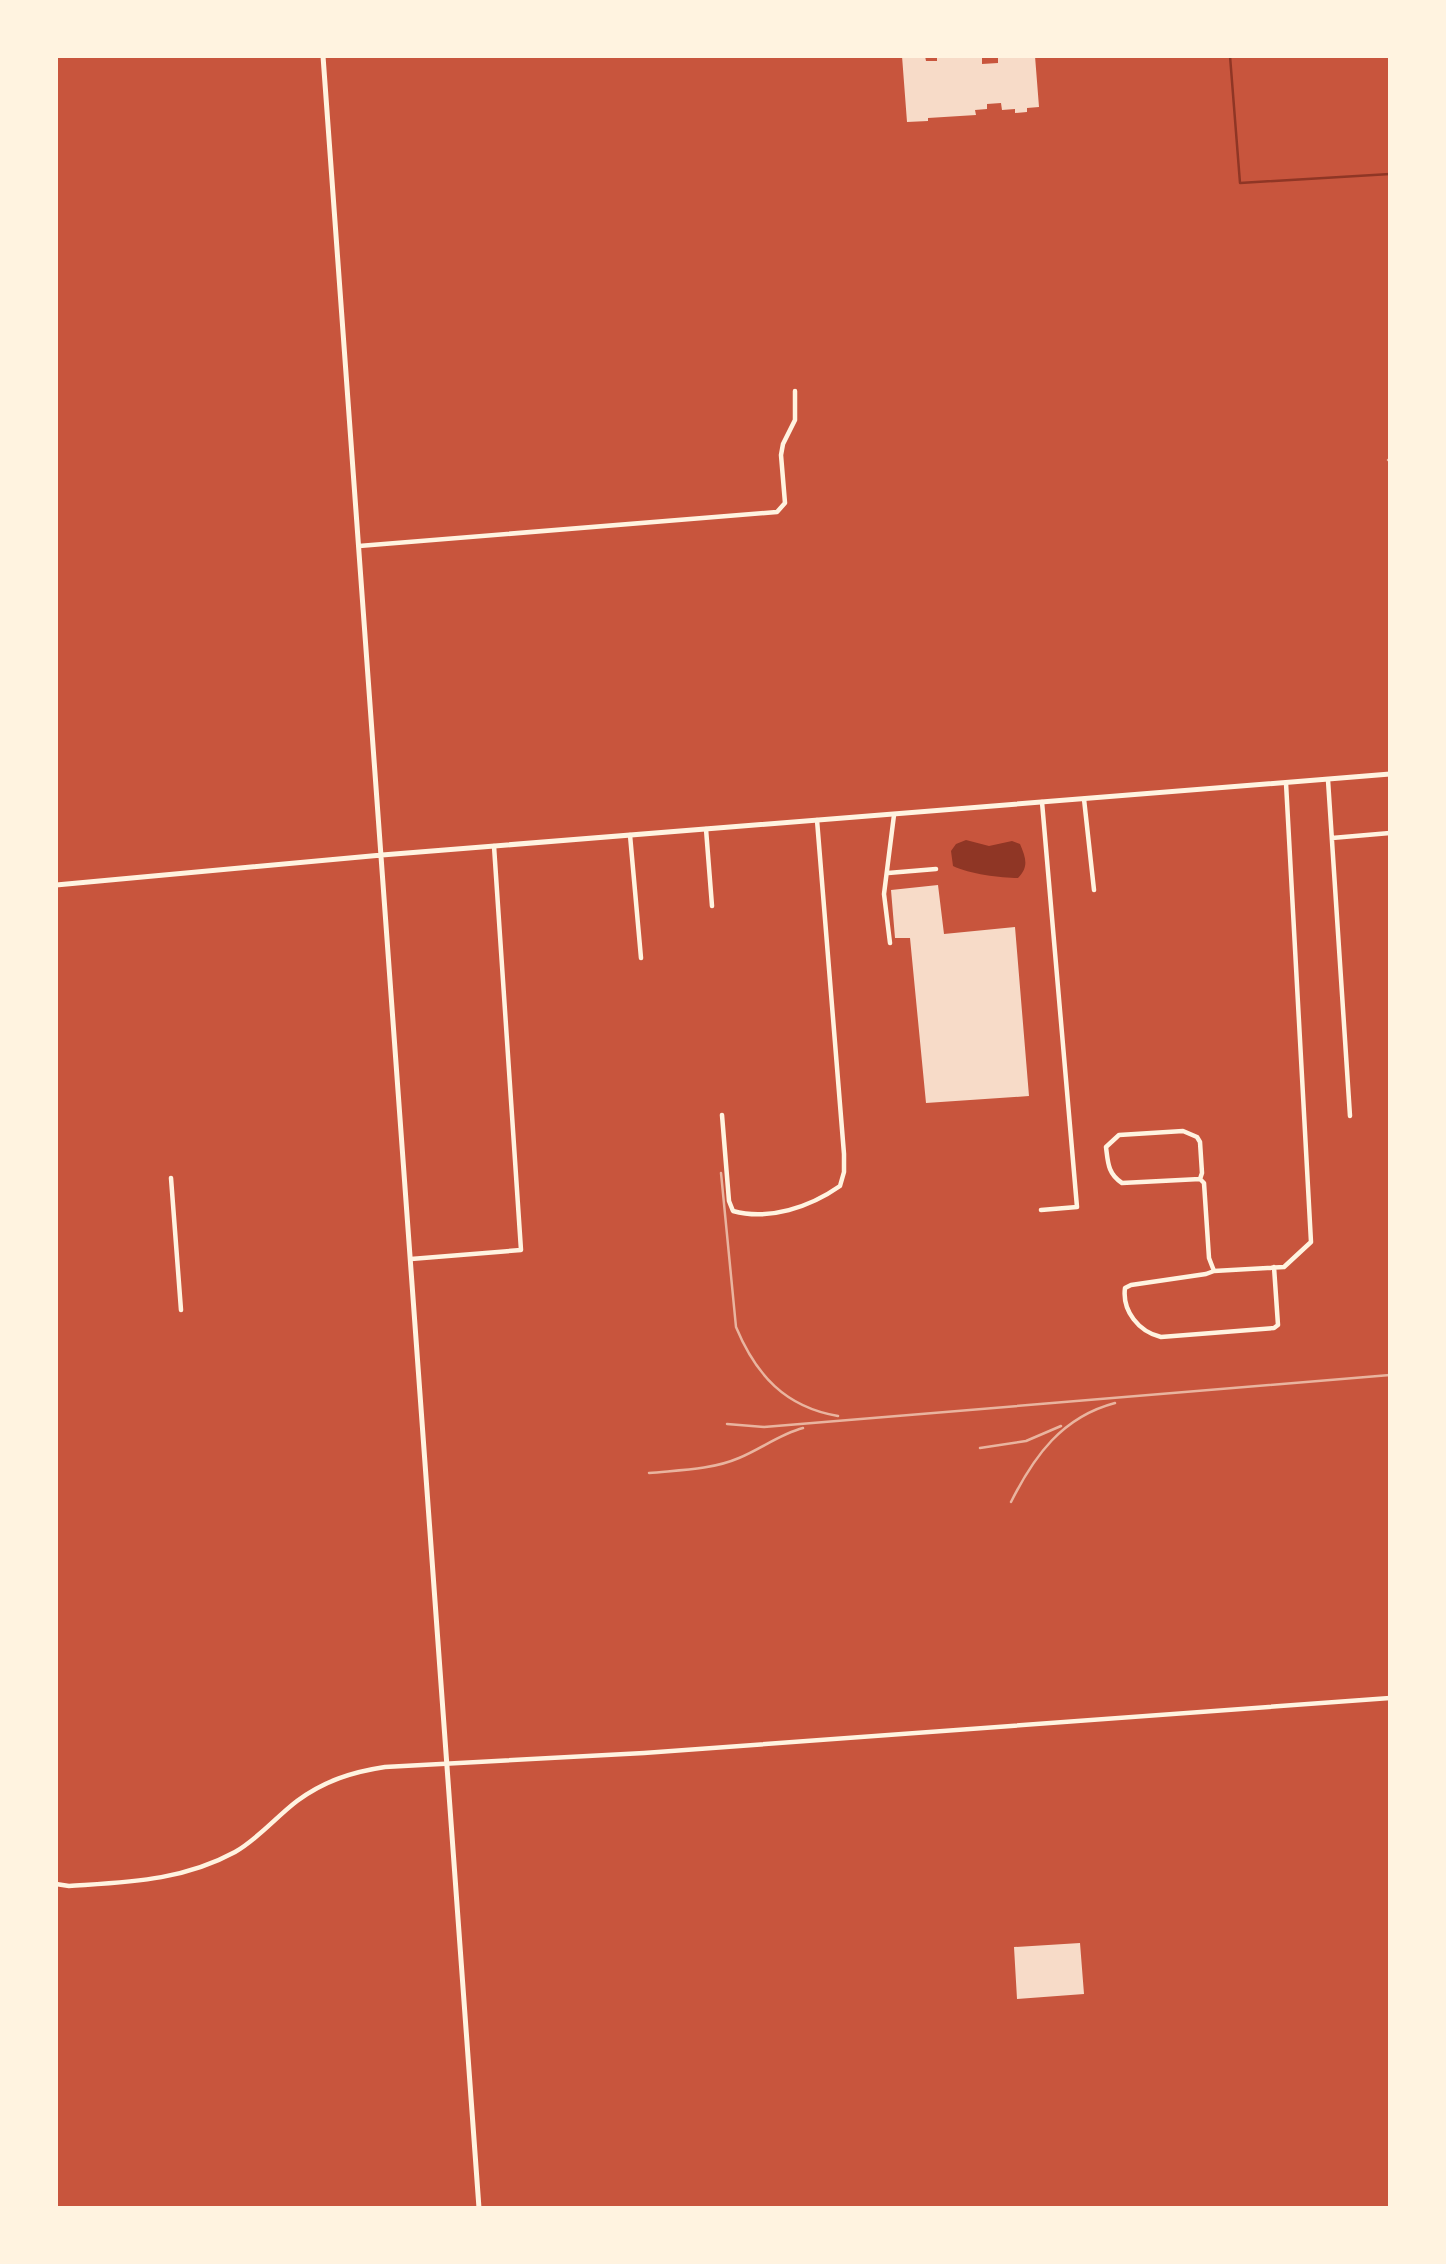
<svg xmlns="http://www.w3.org/2000/svg" width="1446" height="2264" viewBox="0 0 1446 2264" font-family="Barlow,sans-serif">
<rect width="100%" height="100%" fill="#c8553d"/>
<!-- water -->
<path fill="#8f3625" d="M 966,840 L 989,846 L 1012,841 L 1020,844 C 1026,858 1029,867 1018,878 C 1001,878 969,874 953,866 L 951,851 L 956,844 Z"/>
<g fill="none" stroke-linecap="round" stroke-linejoin="round">
<!-- stream -->
<path stroke="#8f3625" stroke-width="2.5" d="M 1230,56 L 1240,183 L 1390,174"/>
</g>
<!-- building -->
<path fill="#f7dbc8" d="M 902,56 L 925,56 L 926,61 L 937,61 L 937,56 L 977,56 L 982,57 L 982,64 L 998,63 L 998,56 L 1035,56 L 1039,107 L 1027,108 L 1027,112 L 1015,113 L 1015,109 L 1002,110 L 1001,103 L 987,104 L 987,109 L 975,110 L 976,115 L 928,118 L 928,121 L 907,122 Z
M 938,885 L 944,934 L 1015,927 L 1029,1096 L 926,1103 L 910,938 L 895,938 L 891,890 Z
M 1080,1943 L 1084,1994 L 1017,1999 L 1014,1947 Z"/>
<g fill="none" stroke-linecap="round" stroke-linejoin="round">
<!-- minor -->
<path stroke="#fff3e0" stroke-width="4.5" d="M 359,546 L 777,512 L 785,503 L 781,455 L 783,444 L 795,420 L 795,391
M 1328,780 L 1350,1116
M 1084,799 L 1094,890
M 706,829 L 712,906
M 630,835 L 641,958
M 1332,838 L 1390,833
M 888,873 L 936,869
M 890,943 L 884,894 L 894,815
M 722,1115 L 729,1201 L 733,1211 C 769,1221 810,1207 840,1186 L 844,1172 L 844,1154 L 817,820
M 171,1178 L 181,1310
M 1200,1179 L 1202,1173 L 1200,1142 L 1197,1137 L 1183,1131 L 1119,1135 L 1106,1147 C 1108,1163 1108,1174 1122,1183 L 1200,1179 L 1204,1183 L 1209,1258 L 1214,1271 L 1284,1267 L 1311,1242 L 1286,783
M 1041,1210 L 1077,1207 L 1042,802
M 411,1259 L 521,1250 L 494,846
M 1214,1271 L 1206,1274 L 1131,1285 L 1125,1288 C 1122,1311 1139,1332 1161,1337 L 1274,1328 L 1278,1325 L 1274,1267
M 56,1884 L 69,1886 C 127,1882 182,1881 235,1852 C 258,1839 276,1817 297,1801 C 324,1781 352,1772 385,1767 L 644,1753 L 1390,1698"/>
<!-- tertiary -->
<path stroke="#fff3e0" stroke-width="5" d="M 323,56 L 479,2208
M 56,885 L 382,855 L 1390,774"/>
<!-- rail -->
<path stroke="#e9b49f" stroke-width="2.5" d="M 1388,460 L 1390,460
M 721,1173 L 736,1327 C 756,1375 785,1407 838,1416
M 727,1424 L 764,1427 L 1390,1375
M 980,1448 L 1026,1441 L 1061,1426
M 649,1473 C 679,1470 711,1470 739,1458 C 761,1449 780,1434 803,1428
M 1011,1502 C 1034,1456 1062,1417 1115,1403"/>
</g>
<!-- border -->
<rect width="1446" height="2264" fill="none" stroke="#fff3e0" stroke-width="116"/>
</svg>
